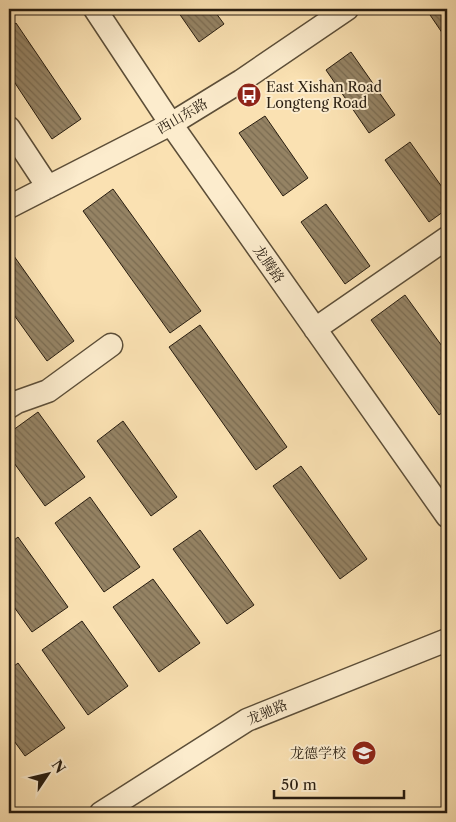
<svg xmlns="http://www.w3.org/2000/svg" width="456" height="822" viewBox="0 0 456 822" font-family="'Libre Caslon Text','Noto Serif SC',serif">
<defs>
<pattern id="building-back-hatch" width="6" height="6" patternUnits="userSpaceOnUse" patternTransform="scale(1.25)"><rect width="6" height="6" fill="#958364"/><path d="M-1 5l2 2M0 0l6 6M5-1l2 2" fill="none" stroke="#7a6b51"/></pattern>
</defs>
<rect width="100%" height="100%" fill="#fae1b2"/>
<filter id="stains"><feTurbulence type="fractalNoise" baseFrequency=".004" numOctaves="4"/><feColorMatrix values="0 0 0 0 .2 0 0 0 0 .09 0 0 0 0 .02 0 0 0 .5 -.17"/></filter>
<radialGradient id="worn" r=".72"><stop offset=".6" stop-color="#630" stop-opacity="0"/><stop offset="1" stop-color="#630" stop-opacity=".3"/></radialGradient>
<!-- building -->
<path fill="url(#building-back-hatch)" stroke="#281d10" d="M 176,9 L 213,9 L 224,24 L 199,42 Z
M 426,9 L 447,9 L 447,40 Z
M 16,23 L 81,119 L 52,139 L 9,74 L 9,28 Z
M 351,52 L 395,115 L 369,133 L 326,70 Z
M 265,116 L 308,178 L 283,196 L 239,133 Z
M 410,142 L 447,194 L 447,209 L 429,222 L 385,160 Z
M 113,189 L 201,311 L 170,333 L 83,211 Z
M 326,204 L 370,266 L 345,284 L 301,222 Z
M 9,249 L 74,341 L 47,361 L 9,308 Z
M 405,295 L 447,353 L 447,409 L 439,415 L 371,320 Z
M 200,325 L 287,447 L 256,470 L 169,347 Z
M 38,412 L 85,477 L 45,506 L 9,456 L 9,433 Z
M 123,421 L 177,497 L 151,516 L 97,441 Z
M 301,466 L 367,559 L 340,579 L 273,486 Z
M 90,497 L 140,567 L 104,592 L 55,523 Z
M 200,530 L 254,605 L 227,624 L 173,549 Z
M 18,537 L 68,607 L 32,632 L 9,600 L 9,544 Z
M 153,579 L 200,643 L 159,672 L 113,607 Z
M 82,621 L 128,686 L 88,715 L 42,650 Z
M 18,663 L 65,728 L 25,756 L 9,734 L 9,670 Z"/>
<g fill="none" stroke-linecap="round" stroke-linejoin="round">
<defs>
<path id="minor" d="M 95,9 L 171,124 L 447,516
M 9,128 L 48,187
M 9,207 L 171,124 L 241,81 L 347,9
M 315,329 L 447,238
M 9,407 L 17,402 L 48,391 L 111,345
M 101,813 L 247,720 L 447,640"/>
</defs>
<!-- minor casing -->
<use href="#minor" stroke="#5c4e38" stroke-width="25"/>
<!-- minor -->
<use href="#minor" stroke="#fceccd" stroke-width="22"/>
</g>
<!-- icons -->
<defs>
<symbol id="bus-disc" viewBox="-11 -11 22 22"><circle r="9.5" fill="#8f2418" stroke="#fceccd"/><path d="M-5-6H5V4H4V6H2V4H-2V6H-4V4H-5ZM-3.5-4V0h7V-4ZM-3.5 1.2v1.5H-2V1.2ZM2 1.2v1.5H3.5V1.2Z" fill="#fff"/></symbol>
<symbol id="school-disc" viewBox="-11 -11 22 22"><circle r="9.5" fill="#8f2418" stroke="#fceccd"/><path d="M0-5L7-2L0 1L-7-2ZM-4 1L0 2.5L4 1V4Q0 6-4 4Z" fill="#fff"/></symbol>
</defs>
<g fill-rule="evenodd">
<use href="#bus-disc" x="235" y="81" width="28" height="28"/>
<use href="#school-disc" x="350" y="739" width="28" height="28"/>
</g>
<g text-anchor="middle" stroke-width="4" stroke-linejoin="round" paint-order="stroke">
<!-- poi labels -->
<g font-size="14" fill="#281d10" stroke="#fceccd" text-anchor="start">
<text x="266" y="92">East Xishan Road<tspan x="266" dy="16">Longteng Road</tspan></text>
<text x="346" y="758" text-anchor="end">龙德学校</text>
</g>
<!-- street labels -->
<g font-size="14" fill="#281d10" stroke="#fceccd">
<text transform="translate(182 116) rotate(-30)" y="5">西山东路</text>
<text transform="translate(269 264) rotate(55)" y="5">龙腾路</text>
<text transform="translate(267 712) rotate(-23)" y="5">龙驰路</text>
</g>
</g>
<!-- margin -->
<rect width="456" height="822" fill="none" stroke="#fae1b2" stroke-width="30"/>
<rect x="10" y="10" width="436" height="802" fill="none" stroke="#281d10" stroke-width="2.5"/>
<rect x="15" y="15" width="426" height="792" fill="none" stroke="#281d10"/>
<!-- north arrow -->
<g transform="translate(48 774) rotate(55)" stroke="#fceccd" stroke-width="4" paint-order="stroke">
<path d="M0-4L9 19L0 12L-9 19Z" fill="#281d10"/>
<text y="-8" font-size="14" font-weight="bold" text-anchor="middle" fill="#281d10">N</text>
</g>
<!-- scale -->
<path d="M274 790v8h130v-8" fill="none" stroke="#281d10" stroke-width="2.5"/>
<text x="281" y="790" font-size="15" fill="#281d10" stroke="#fceccd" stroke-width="4" paint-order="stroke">50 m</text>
<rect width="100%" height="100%" filter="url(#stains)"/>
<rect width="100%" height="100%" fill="url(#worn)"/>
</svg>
